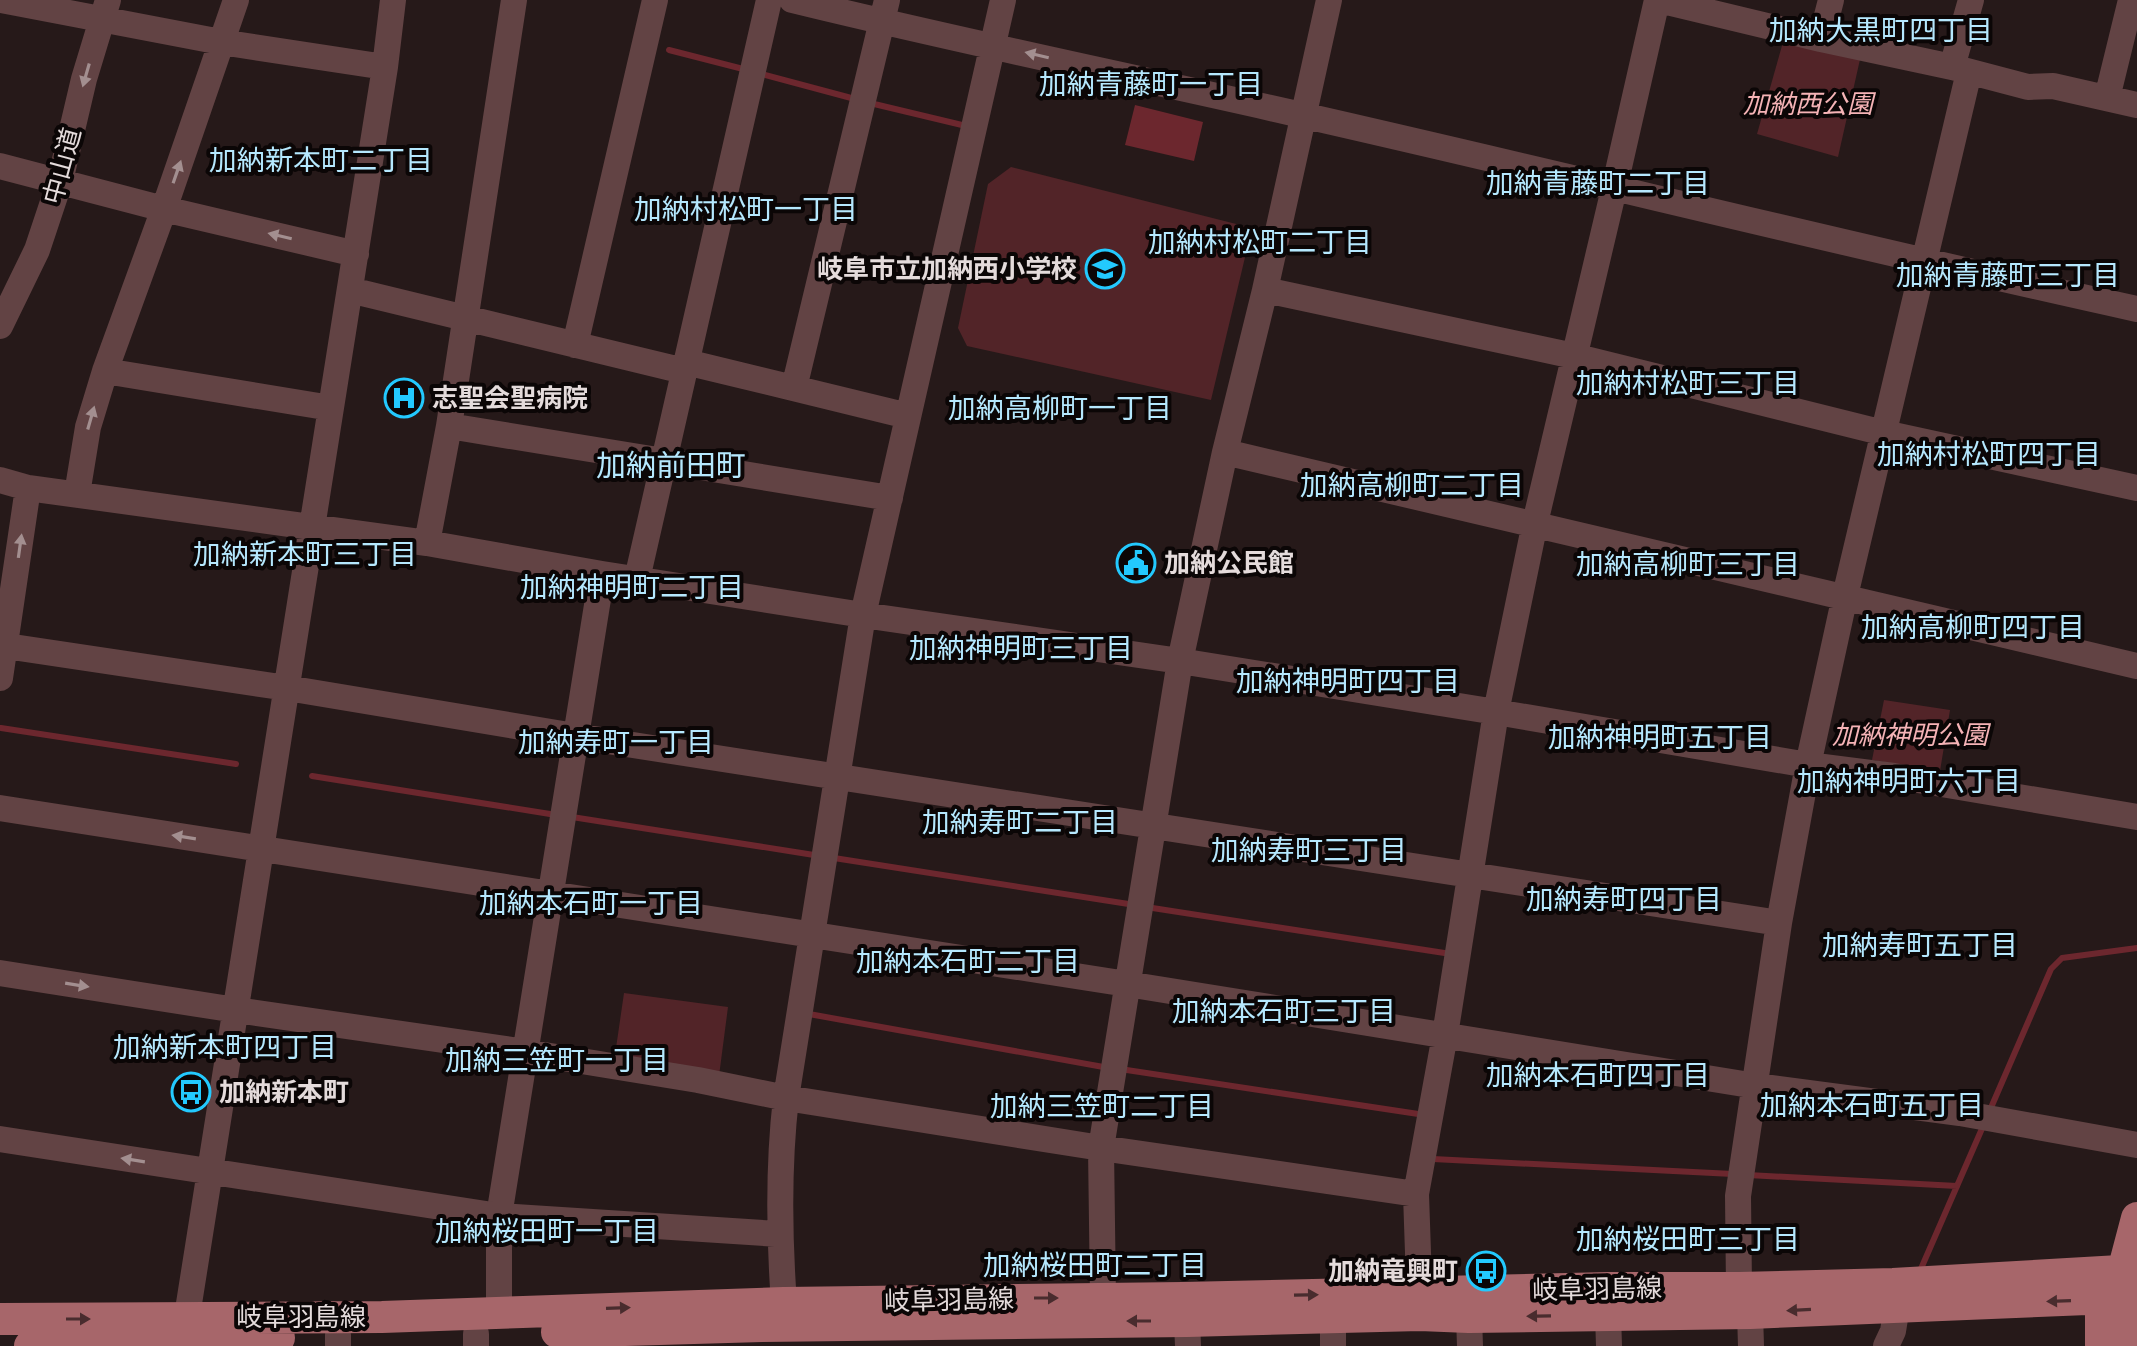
<svg xmlns="http://www.w3.org/2000/svg" width="2137" height="1346" viewBox="0 0 2137 1346" font-family="'Noto Serif','Noto Sans JP',serif">
<rect width="100%" height="100%" fill="#261919"/>
<!-- green -->
<path fill="#522428" d="M 1785,35 L 1861,55 L 1838,157 L 1757,134 Z
M 1011,167 L 1252,228 L 1211,400 L 967,346 L 958,328 L 988,184 Z
M 1884,700 L 1950,710 L 1940,771 L 1872,760 Z
M 624,993 L 728,1007 L 719,1076 L 615,1055 Z"/>
<!-- water -->
<path fill="#6c272e" d="M 1135,105 L 1203,122 L 1194,161 L 1125,145 Z"/>
<g fill="none" stroke-linecap="round" stroke-linejoin="round">
<!-- stream -->
<path stroke="#6c272e" stroke-width="6" d="M 669,50 L 747,70
M 758,73 L 855,99
M 870,103 L 962,125
M 1,728 L 236,764
M 312,776 L 550,814
M 572,817 L 814,855
M 834,858 L 1135,905
M 1146,907 L 1451,954
M 809,1014 L 1109,1068
M 1120,1069 L 1425,1115
M 1990,1110 L 2051,969 L 2062,958 L 2137,948
M 1433,1159 L 1733,1174
M 1748,1175 L 1957,1186
M 1920,1271 L 1984,1124"/>
<!-- minor -->
<path stroke="#624344" stroke-width="26" d="M 1,0 L 221,42 L 385,67
M 792,0 C 963,42 1135,77 1306,116 C 1583,179 1859,248 2137,309
M 1659,0 L 1821,39 L 1952,67 L 2028,87 L 2053,86 L 2137,105
M 1821,39 L 1831,0
M 1952,67 L 1971,0
M 2107,98 L 2131,0
M 0,166 L 164,209 L 356,254
M 350,290 L 684,371
M 1265,290 L 1574,356 L 1884,433 L 2137,488
M 0,326 L 37,250 L 60,181 L 84,79 L 108,0
M 575,345 L 655,0
M 686,362 L 908,416
M 105,371 L 331,408
M 794,388 L 887,0
M 449,426 L 890,498
M 1225,452 L 2137,666
M 0,480 L 28,488 L 427,543 L 602,574 L 863,615 L 1180,661 L 1496,712 L 1808,765 L 1894,776 L 2137,817
M 77,494 L 88,427 L 105,371 L 164,209 L 236,0
M 427,543 L 449,426 L 514,0
M 637,579 L 769,0
M 0,645 L 287,688 L 575,736 L 1779,923
M 0,678 L 28,488
M 0,808 L 1127,984 L 1756,1086 L 1960,1113 L 2137,1145
M 0,973 L 236,1010 L 526,1052 L 698,1080 L 786,1098 L 1101,1148 L 1416,1194
M 0,1139 L 499,1216 L 779,1234
M 1739,1288 L 1738,1196 L 1779,923 L 1808,765 L 1845,596 L 1969,72
M 1103,1298 L 1101,1148 L 1180,661 L 1225,452 L 1265,290 L 1329,0
M 784,1303 C 779,1234 778,1167 786,1098 L 863,615 L 1003,0
M 1420,1311 L 1416,1194 L 1445,1035 L 1496,712 L 1535,523 L 1614,189 L 1657,0
M 499,1313 L 499,1216 L 602,574
M 1750,1313 L 1751,1346
M 1608,1314 L 1609,1346
M 1469,1317 L 1470,1346
M 1333,1318 L 1333,1346
M 1187,1321 L 1188,1346
M 476,1334 L 476,1346
M 184,1335 L 385,67 L 393,0
M 338,1335 L 338,1346
M 1886,1346 L 1893,1331 L 1897,1306"/>
<!-- major -->
<path stroke="#a7666a" stroke-width="32" d="M 0,1319 L 382,1317 L 784,1303 L 1183,1298 L 1609,1288 L 1739,1288 L 1893,1284 L 2137,1270
M 557,1332 L 762,1326 L 1187,1321 L 1420,1315 L 1469,1317 L 1750,1313 L 2137,1297
M 30,1346 L 279,1338
M 2101,1346 L 2101,1299 L 2114,1282
M 2127,1346 L 2123,1271 L 2137,1218"/>
</g>
<!-- one-way arrows -->
<defs><path id="oneway-solid" d="M-6-.8H1V-3.2L6.5 0L1 3.2V.8H-6Z" transform="scale(2)"/></defs>
<g fill="#a38f90">
<use href="#oneway-solid" transform="translate(1037 55) rotate(-167)"/>
<use href="#oneway-solid" transform="translate(86 75) rotate(106)"/>
<use href="#oneway-solid" transform="translate(177 172) rotate(-71)"/>
<use href="#oneway-solid" transform="translate(280 236) rotate(-167)"/>
<use href="#oneway-solid" transform="translate(91 418) rotate(-74)"/>
<use href="#oneway-solid" transform="translate(20 546) rotate(-82)"/>
<use href="#oneway-solid" transform="translate(184 837) rotate(-171)"/>
<use href="#oneway-solid" transform="translate(77 985) rotate(9)"/>
<use href="#oneway-solid" transform="translate(133 1160) rotate(-171)"/>
</g>
<g fill="#492c2e">
<use href="#oneway-solid" transform="translate(1306 1295) rotate(-1)"/>
<use href="#oneway-solid" transform="translate(1046 1298)"/>
<use href="#oneway-solid" transform="translate(2059 1301) rotate(178)"/>
<use href="#oneway-solid" transform="translate(618 1308) rotate(-2)"/>
<use href="#oneway-solid" transform="translate(1799 1310) rotate(177)"/>
<use href="#oneway-solid" transform="translate(1539 1316) rotate(179)"/>
<use href="#oneway-solid" transform="translate(78 1319)"/>
<use href="#oneway-solid" transform="translate(1139 1321) rotate(180)"/>
</g>
<!-- icons -->
<defs>
<symbol id="school-ring" viewBox="-11 -11 22 22"><circle r="9.5" fill="#0b0606" stroke="#23c9fe" stroke-width="1.5"/><path d="M0-5L7-2L0 1L-7-2ZM-4 1L0 2.5L4 1V4Q0 6-4 4Z" fill="#23c9fe"/></symbol>
<symbol id="hospital-ring" viewBox="-11 -11 22 22"><circle r="9.5" fill="#0b0606" stroke="#23c9fe" stroke-width="1.5"/><path d="M-5-5h3v3.5h4V-5h3V5h-3V1.5h-4V5h-3Z" fill="#23c9fe"/></symbol>
<symbol id="civic-ring" viewBox="-11 -11 22 22"><circle r="9.5" fill="#0b0606" stroke="#23c9fe" stroke-width="1.5"/><path d="M-.6-6.5H3V-4.5H.6V-3L4-1V1h2V6H-6V1h2V-1L-.6-3ZM-1.2 2.5V6h2.4V2.5Z" fill="#23c9fe"/></symbol>
<symbol id="bus-ring" viewBox="-11 -11 22 22"><circle r="9.5" fill="#0b0606" stroke="#23c9fe" stroke-width="1.5"/><path d="M-5-6H5V4H4V6H2V4H-2V6H-4V4H-5ZM-3.5-4V0h7V-4ZM-3.5 1.2v1.5H-2V1.2ZM2 1.2v1.5H3.5V1.2Z" fill="#23c9fe"/></symbol>
</defs>
<g fill-rule="evenodd">
<use href="#school-ring" x="1083" y="247" width="44" height="44"/>
<use href="#hospital-ring" x="382" y="376" width="44" height="44"/>
<use href="#civic-ring" x="1114" y="541" width="44" height="44"/>
<use href="#bus-ring" x="169" y="1070" width="44" height="44"/>
<use href="#bus-ring" x="1464" y="1249" width="44" height="44"/>
</g>
<g text-anchor="middle" stroke-width="8" stroke-linejoin="round" paint-order="stroke">
<!-- park labels -->
<g font-size="26" font-style="italic" fill="#f5b3b6" stroke="#0b0606">
<text x="1808" y="113">加納西公園</text>
<text x="1910" y="744">加納神明公園</text>
</g>
<!-- street labels -->
<g font-size="26" fill="#e4dbdb" stroke="#0b0606">
<text transform="translate(62 166) rotate(-75)" y="9">中山道</text>
<text transform="translate(1597 1289) rotate(-1)" y="9">岐阜羽島線</text>
<text transform="translate(949 1300) rotate(-1)" y="9">岐阜羽島線</text>
<text x="301" y="1326">岐阜羽島線</text>
</g>
<!-- poi labels -->
<g font-size="26" font-weight="bold" fill="#e4dbdb" stroke="#0b0606" text-anchor="start">
<text x="1077" y="278" text-anchor="end">岐阜市立加納西小学校</text>
<text x="432" y="407">志聖会聖病院</text>
<text x="1164" y="572">加納公民館</text>
<text x="219" y="1101">加納新本町</text>
<text x="1458" y="1280" text-anchor="end">加納竜興町</text>
</g>
<!-- neighbourhood labels -->
<g font-size="28" fill="#b5e8fe" stroke="#0b0606">
<text x="1881" y="40">加納大黒町四丁目</text>
<text x="1151" y="94">加納青藤町一丁目</text>
<text x="321" y="170">加納新本町二丁目</text>
<text x="1598" y="193">加納青藤町二丁目</text>
<text x="746" y="219">加納村松町一丁目</text>
<text x="1260" y="252">加納村松町二丁目</text>
<text x="2008" y="285">加納青藤町三丁目</text>
<text x="1688" y="393">加納村松町三丁目</text>
<text x="1060" y="418">加納高柳町一丁目</text>
<text x="1989" y="464">加納村松町四丁目</text>
<text x="1412" y="495">加納高柳町二丁目</text>
<text x="305" y="564">加納新本町三丁目</text>
<text x="1688" y="574">加納高柳町三丁目</text>
<text x="632" y="597">加納神明町二丁目</text>
<text x="1973" y="637">加納高柳町四丁目</text>
<text x="1021" y="658">加納神明町三丁目</text>
<text x="1348" y="691">加納神明町四丁目</text>
<text x="1660" y="747">加納神明町五丁目</text>
<text x="616" y="752">加納寿町一丁目</text>
<text x="1909" y="791">加納神明町六丁目</text>
<text x="1020" y="832">加納寿町二丁目</text>
<text x="1309" y="860">加納寿町三丁目</text>
<text x="1624" y="909">加納寿町四丁目</text>
<text x="591" y="913">加納本石町一丁目</text>
<text x="1920" y="955">加納寿町五丁目</text>
<text x="968" y="971">加納本石町二丁目</text>
<text x="1284" y="1021">加納本石町三丁目</text>
<text x="225" y="1057">加納新本町四丁目</text>
<text x="557" y="1070">加納三笠町一丁目</text>
<text x="1598" y="1085">加納本石町四丁目</text>
<text x="1872" y="1115">加納本石町五丁目</text>
<text x="1102" y="1116">加納三笠町二丁目</text>
<text x="547" y="1241">加納桜田町一丁目</text>
<text x="1688" y="1249">加納桜田町三丁目</text>
<text x="1095" y="1275">加納桜田町二丁目</text>
</g>
<!-- quarter labels -->
<g font-size="30" fill="#b5e8fe" stroke="#0b0606">
<text x="671" y="476">加納前田町</text>
</g>
</g>
</svg>
